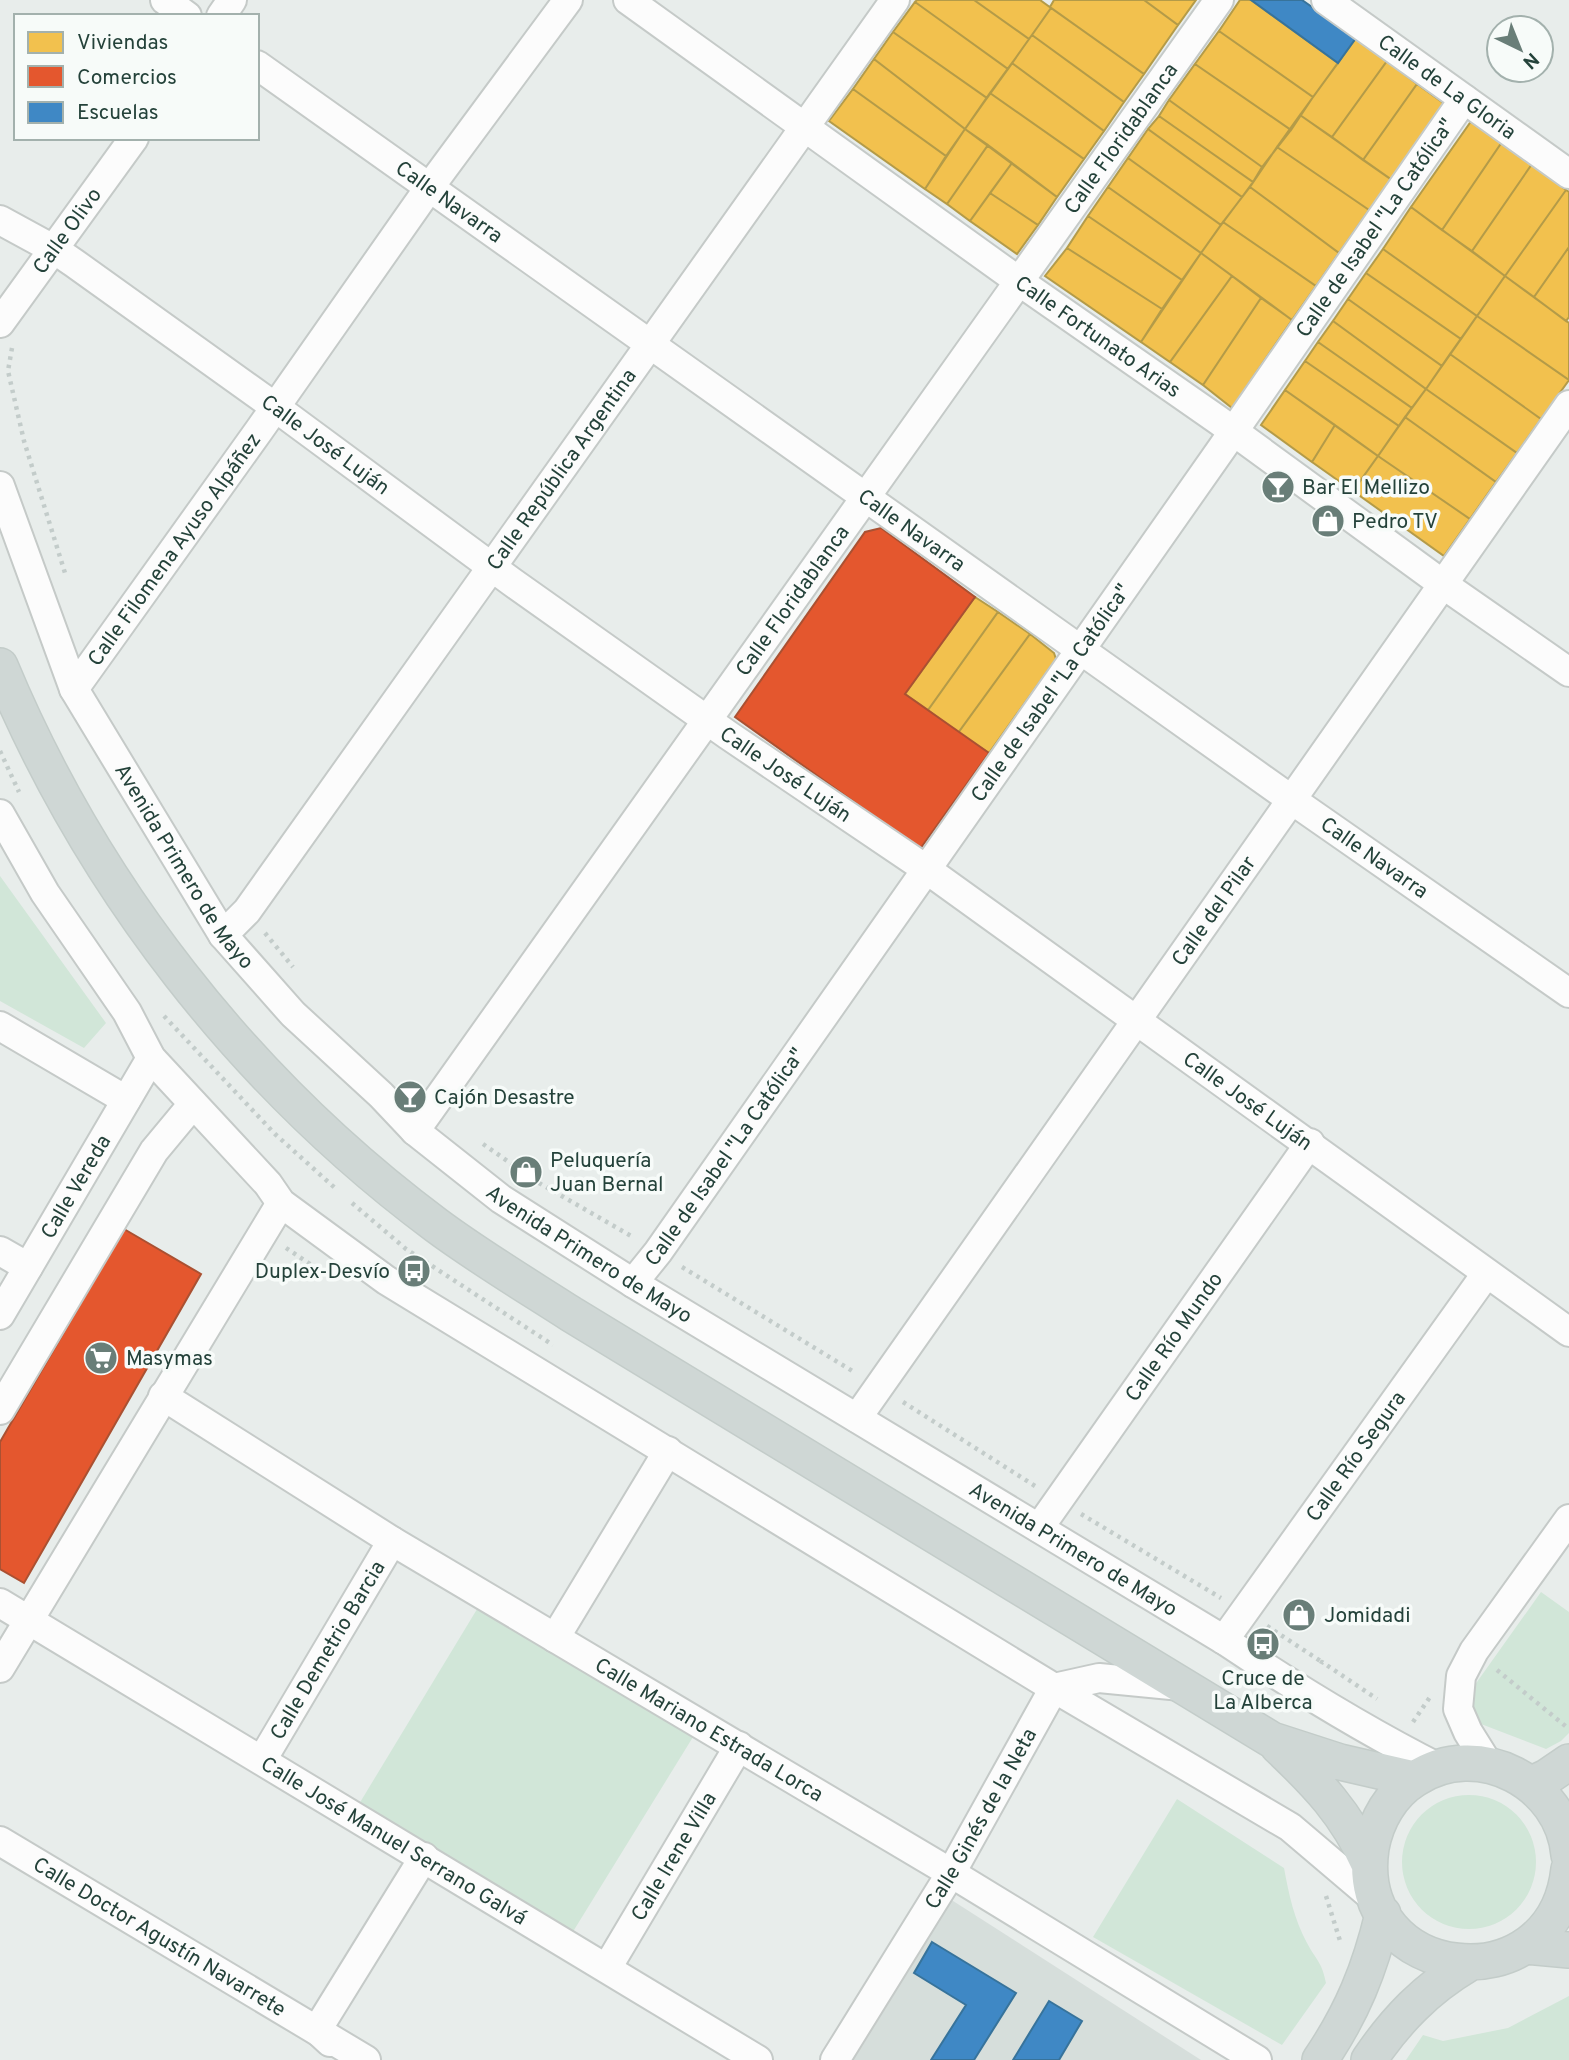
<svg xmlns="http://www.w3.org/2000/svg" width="1569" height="2060" viewBox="0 0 1569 2060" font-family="Overpass,sans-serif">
<rect width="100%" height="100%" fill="#e8edeb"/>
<!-- built -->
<path fill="#d6dedb" d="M 950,1899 L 1201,2060 L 851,2060 Z"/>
<!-- green -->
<path fill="#d1e6d8" d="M 0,876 L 106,1023 L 84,1048 L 0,1001 Z
M 1541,1592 L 1569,1612 L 1569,1733 L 1561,1741 L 1546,1749 L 1481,1724 L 1467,1696 Z
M 485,1596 L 701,1724 L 566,1943 L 353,1814 Z
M1402 1862a67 67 0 1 1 134 0a67 67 0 1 1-134 0Z
M 1177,1799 L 1284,1868 C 1289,1895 1294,1919 1307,1943 C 1316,1960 1322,1962 1326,1983 L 1282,2045 L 1093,1937 Z
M 1569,1996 L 1569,2060 L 1406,2060 L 1423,2035 L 1443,2041 L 1508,2028 Z"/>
<!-- homes -->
<path fill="#f2c14e" stroke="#b49b48" stroke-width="2" d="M 917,0 L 974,0 L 1029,39 L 1008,69 L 915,2 Z
M 974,0 L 1040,0 L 1051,8 L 1029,39 Z
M 1054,0 L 1144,0 L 1178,25 L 1144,74 L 1050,7 Z
M 1144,0 L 1196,0 L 1178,25 Z
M 1240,0 L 1251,0 L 1338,63 L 1313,97 L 1219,31 Z
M 915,2 L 1008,69 L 987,98 L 893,32 Z
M 1051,8 L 1144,74 L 1124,102 L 1032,35 Z
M 1219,31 L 1313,97 L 1291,130 L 1195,64 Z
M 893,32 L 987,98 L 965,129 L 874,59 Z
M 1032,35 L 1124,102 L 1104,131 L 1012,63 Z
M 1356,38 L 1387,61 L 1332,137 L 1300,115 Z
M 874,59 L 965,129 L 946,156 L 853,89 Z
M 1387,61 L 1417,84 L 1363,160 L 1332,137 Z
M 1012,63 L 1104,131 L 1084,159 L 990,93 Z
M 1195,64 L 1291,130 L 1262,167 L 1169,100 Z
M 1417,84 L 1446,105 L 1392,180 L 1363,160 Z
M 853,89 L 946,156 L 925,189 L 829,121 Z
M 990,93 L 1084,159 L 1057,197 L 965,129 Z
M 1169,100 L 1262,167 L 1253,182 L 1159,116 Z
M 1300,115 L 1392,180 L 1369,210 L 1277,147 Z
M 1159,116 L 1253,182 L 1242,197 L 1148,129 Z
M 1472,120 L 1502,142 L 1442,230 L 1411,207 Z
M 965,129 L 988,145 L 947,204 L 925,189 Z
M 1148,129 L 1242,197 L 1221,225 L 1128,158 Z
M 1502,142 L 1532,164 L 1472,251 L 1442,230 Z
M 988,145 L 1012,163 L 970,221 L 947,204 Z
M 1277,147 L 1369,210 L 1339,253 L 1250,187 Z
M 1128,158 L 1221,225 L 1201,253 L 1108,187 Z
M 1012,163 L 1057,197 L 1038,225 L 990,193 Z
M 1532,164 L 1566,190 L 1505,276 L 1472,251 Z
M 1108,187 L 1201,253 L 1182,280 L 1088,216 Z
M 1250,187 L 1339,253 L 1316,286 L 1223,222 Z
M 1566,190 L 1569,192 L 1569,247 L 1534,297 L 1505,276 Z
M 990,193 L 1038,225 L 1017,254 L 970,221 Z
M 1411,207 L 1505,276 L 1477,316 L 1383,249 Z
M 1088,216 L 1182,280 L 1162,309 L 1067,248 Z
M 1223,222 L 1316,286 L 1292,320 L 1201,253 Z
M 1569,247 L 1569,317 L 1566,321 L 1534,297 Z
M 1067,248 L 1162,309 L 1141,342 L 1045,276 Z
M 1383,249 L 1477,316 L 1461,339 L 1366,273 Z
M 1201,253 L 1232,276 L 1170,362 L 1141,342 Z
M 1366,273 L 1461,339 L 1442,366 L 1348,299 Z
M 1232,276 L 1261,298 L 1203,385 L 1170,362 Z
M 1505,276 L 1569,323 L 1569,380 L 1477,316 Z
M 1261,298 L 1292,320 L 1232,408 L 1203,385 Z
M 1348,299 L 1442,366 L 1426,389 L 1333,321 Z
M 1477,316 L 1569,380 L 1541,419 L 1450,354 Z
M 1333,321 L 1426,389 L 1412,408 L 1318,342 Z
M 1318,342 L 1412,408 L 1399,426 L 1305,361 Z
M 1450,354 L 1541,419 L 1517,453 L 1426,389 Z
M 1305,361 L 1399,426 L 1378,456 L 1285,390 Z
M 1426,389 L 1517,453 L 1496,482 L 1405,417 Z
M 1285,390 L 1335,425 L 1312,462 L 1261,425 Z
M 1405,417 L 1496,482 L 1470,519 L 1378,456 Z
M 1335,425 L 1378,456 L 1353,491 L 1312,462 Z
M 1378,456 L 1470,519 L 1444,556 L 1353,491 Z
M 975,597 L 998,612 L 928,710 L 905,694 Z
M 998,612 L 1030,634 L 958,733 L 928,710 Z
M 1030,634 L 1054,653 L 1056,659 L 989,753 L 958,733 Z"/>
<!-- shops -->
<path fill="#e4572e" stroke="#aa5132" stroke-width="2" d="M 881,528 L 975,597 L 905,694 L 989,753 L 920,849 L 735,717 L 865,532 Z
M 124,1229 L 201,1274 L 24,1583 L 0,1569 L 0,1442 Z"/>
<!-- schools -->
<path fill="#3f88c5" stroke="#37739b" stroke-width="2" d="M 1251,0 L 1302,0 L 1356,38 L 1338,63 Z
M 932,1942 L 1016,1993 L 974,2060 L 931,2060 L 966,2005 L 914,1973 Z
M 1049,2001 L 1082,2021 L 1059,2060 L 1013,2060 Z"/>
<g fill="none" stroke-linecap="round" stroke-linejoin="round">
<defs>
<g id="minor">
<path d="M 165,0 L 187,16"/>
<path id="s1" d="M 628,0 L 1020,282 L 1218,420 L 1444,585 L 1569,672"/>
<path id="s2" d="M 1326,0 L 1569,174"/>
<path d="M 221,16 L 232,0"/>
<path id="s3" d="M 257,65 L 1292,800 L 1569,993"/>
<path id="s4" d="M 0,220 L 55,250 L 74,263 L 275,407 L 512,582 L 728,735 L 926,869 L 1569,1332"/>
<path id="s5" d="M 0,323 L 134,138"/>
<path id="s6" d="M 0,486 L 74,689 L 223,935 L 293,1014 L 381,1095 L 415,1131 L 501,1199 L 633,1283 L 1224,1640 C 1294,1687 1364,1730 1439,1768"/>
<path id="s7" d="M 74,689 L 260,429 L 429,188 L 568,0"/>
<path d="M 0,814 L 45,893 L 127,1012 L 151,1058 L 268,1184 L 281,1203 L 386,1280 L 1054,1688 L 1290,1827 L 1376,1900"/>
<path id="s8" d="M 223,935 L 247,911 L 895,0"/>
<path d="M 0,1026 L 126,1100"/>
<path id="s9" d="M 415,1131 L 1219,0"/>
<path d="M 0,1251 L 28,1267"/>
<path id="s10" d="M 633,1283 L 658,1252 L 1222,448 L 1464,99"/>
<path id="s11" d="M 0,1315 L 151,1058"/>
<path id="s12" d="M 163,1396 L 392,1541 L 951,1873 L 1257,2060"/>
<path d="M 0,1410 L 154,1151 L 193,1104"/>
<path id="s13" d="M 857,1418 L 1569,405"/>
<path id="s14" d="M 1039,1528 L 1310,1143"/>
<path id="s15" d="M 0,1603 L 758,2060"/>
<path d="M 555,1638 L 668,1451"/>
<path id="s16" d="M 1224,1640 L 1486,1274"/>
<path d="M 0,1668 L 281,1203"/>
<path id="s17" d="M 262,1760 L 392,1541"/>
<path d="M 1488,1764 L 1468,1732 L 1458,1709 L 1461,1676 L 1474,1651 L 1569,1519"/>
<path id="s18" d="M 0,1841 L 366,2060"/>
<path id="s19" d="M 607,1968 L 739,1746"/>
<path d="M 330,2042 L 317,2030 L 424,1857"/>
<path id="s20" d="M 835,2060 L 951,1873 L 1054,1688 L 1099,1678 L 1181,1686"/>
</g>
<path id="major" d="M 0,666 C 92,887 244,1082 436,1225 C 479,1257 526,1285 571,1314 C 641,1357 712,1400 783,1443 C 946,1542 1109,1641 1272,1740 L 1340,1762 L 1414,1779
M 1278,1746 C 1317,1783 1347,1814 1369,1864
M 1532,1784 L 1547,1777 L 1569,1762
M 1569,1855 C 1563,1783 1478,1737 1415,1779 C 1391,1794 1376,1820 1371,1848 C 1351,1983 1554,2008 1569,1869
M 1525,1946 L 1569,1950
M 1320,2060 C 1352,2013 1370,1969 1383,1914
M 1369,2060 C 1396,2020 1426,1989 1468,1964"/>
</defs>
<!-- minor casing -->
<use href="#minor" stroke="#c5cac8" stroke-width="32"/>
<!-- major casing -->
<use href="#major" stroke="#c3ccc9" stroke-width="38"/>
<!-- path -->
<path stroke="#c3ccca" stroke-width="4.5" stroke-dasharray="3.5 5" stroke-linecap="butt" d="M 12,348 L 8,371 L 24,441 L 65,573
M 0,751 L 19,792
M 265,933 L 293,967
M 164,1016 L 275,1134 L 335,1188
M 483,1144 L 539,1183 L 633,1237
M 352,1203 L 406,1249 L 553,1345
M 286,1248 L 325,1274
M 682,1267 L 854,1372
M 903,1402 L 1035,1486
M 1081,1514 L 1221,1598
M 1267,1626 L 1322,1662
M 1321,1664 L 1322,1662 L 1377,1699
M 1497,1670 L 1569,1729
M 1413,1722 L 1430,1697
M 1326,1896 L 1341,1944"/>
<!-- minor -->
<use href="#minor" stroke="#fcfcfc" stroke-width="28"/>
<!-- major -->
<use href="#major" stroke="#cfd7d5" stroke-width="35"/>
</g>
<!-- icons -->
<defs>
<symbol id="bar-disc" viewBox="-11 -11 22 22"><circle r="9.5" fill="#697e78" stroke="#f7fbf9"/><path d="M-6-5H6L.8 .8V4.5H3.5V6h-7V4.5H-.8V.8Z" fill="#fff"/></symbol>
<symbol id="shop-disc" viewBox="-11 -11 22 22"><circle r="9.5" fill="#697e78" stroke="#f7fbf9"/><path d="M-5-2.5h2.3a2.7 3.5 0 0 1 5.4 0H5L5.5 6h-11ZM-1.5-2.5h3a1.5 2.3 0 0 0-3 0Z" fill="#fff"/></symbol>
<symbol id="bus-disc" viewBox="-11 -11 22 22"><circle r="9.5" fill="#697e78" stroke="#f7fbf9"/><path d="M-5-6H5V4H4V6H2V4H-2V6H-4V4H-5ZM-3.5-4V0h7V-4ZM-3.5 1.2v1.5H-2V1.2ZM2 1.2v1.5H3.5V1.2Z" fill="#fff"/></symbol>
<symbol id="supermarket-disc" viewBox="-11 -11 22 22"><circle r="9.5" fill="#697e78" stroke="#f7fbf9"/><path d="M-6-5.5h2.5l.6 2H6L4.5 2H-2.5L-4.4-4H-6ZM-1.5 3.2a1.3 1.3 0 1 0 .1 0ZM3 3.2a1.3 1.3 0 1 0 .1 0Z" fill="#fff"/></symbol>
</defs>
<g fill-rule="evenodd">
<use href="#bar-disc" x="1259" y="468" width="38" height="38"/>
<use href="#shop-disc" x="1309" y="502" width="38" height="38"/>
<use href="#bar-disc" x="391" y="1078" width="38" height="38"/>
<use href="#shop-disc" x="507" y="1153" width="38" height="38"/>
<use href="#bus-disc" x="395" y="1252" width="38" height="38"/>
<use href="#supermarket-disc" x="82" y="1339" width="38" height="38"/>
<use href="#shop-disc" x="1280" y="1596" width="38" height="38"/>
<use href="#bus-disc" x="1244" y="1625" width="38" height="38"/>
</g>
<g text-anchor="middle" stroke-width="7" stroke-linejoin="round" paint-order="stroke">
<!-- street labels -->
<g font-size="21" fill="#24423a" stroke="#f7fbf9">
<text dy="7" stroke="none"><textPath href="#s2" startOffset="149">Calle de La Gloria</textPath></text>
<text dy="7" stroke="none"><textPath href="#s9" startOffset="1218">Calle Floridablanca</textPath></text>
<text dy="7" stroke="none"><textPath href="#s3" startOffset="236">Calle Navarra</textPath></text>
<text dy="7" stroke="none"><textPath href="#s10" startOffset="1290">Calle de Isabel "La Católica"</textPath></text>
<text dy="7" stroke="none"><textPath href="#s5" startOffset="114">Calle Olivo</textPath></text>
<text dy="7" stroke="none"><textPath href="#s1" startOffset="578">Calle Fortunato Arias</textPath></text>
<text dy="7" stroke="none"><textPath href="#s4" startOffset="396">Calle José Luján</textPath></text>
<text dy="7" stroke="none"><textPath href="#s8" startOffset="576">Calle República Argentina</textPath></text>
<text dy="7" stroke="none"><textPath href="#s3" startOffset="803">Calle Navarra</textPath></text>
<text dy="7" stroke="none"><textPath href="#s7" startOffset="172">Calle Filomena Ayuso Alpáñez</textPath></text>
<text dy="7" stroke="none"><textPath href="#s9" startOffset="651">Calle Floridablanca</textPath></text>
<text dy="7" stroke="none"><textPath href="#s10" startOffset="723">Calle de Isabel "La Católica"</textPath></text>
<text dy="7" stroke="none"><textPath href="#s4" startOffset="962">Calle José Luján</textPath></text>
<text dy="7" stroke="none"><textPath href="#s3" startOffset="1370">Calle Navarra</textPath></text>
<text dy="7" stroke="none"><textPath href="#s6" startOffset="425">Avenida Primero de Mayo</textPath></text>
<text dy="7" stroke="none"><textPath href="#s13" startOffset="620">Calle del Pilar</textPath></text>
<text dy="7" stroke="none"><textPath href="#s4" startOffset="1528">Calle José Luján</textPath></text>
<text dy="7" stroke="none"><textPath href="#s10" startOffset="156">Calle de Isabel "La Católica"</textPath></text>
<text dy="7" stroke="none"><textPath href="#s11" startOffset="149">Calle Vereda</textPath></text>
<text dy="7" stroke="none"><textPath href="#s6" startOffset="992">Avenida Primero de Mayo</textPath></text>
<text dy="7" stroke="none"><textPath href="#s14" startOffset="234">Calle Río Mundo</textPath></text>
<text dy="7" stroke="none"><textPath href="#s16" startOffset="226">Calle Río Segura</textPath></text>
<text dy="7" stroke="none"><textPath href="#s6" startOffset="1559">Avenida Primero de Mayo</textPath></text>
<text dy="7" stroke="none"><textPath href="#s17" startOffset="128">Calle Demetrio Barcia</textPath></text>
<text dy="7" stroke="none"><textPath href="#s12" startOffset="640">Calle Mariano Estrada Lorca</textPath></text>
<text dy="7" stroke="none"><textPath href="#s20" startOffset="282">Calle Ginés de la Neta</textPath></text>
<text dy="7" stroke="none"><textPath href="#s15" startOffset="460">Calle José Manuel Serrano Galvá</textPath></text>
<text dy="7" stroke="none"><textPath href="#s19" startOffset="130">Calle Irene Villa</textPath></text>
<text dy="7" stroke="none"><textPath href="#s18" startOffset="186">Calle Doctor Agustín Navarrete</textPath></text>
</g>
<!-- poi labels -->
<g font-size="21" fill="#24423a" stroke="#f7fbf9" text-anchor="start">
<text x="1302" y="494">Bar El Mellizo</text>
<text x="1352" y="528">Pedro TV</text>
<text x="434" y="1104">Cajón Desastre</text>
<text x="550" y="1167">Peluquería<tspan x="550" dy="24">Juan Bernal</tspan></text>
<text x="390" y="1278" text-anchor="end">Duplex-Desvío</text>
<text x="126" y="1365">Masymas</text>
<text x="1324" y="1622">Jomidadi</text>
<text x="1263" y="1685" text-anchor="middle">Cruce de<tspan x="1263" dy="24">La Alberca</tspan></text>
</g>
</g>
<!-- legend -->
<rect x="14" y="14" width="245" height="126" fill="#f7fbf9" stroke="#a3b1ad" stroke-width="2"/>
<rect x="28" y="32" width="35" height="21" fill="#f2c14e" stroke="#a3b1ad" stroke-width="2"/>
<text x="77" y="49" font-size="21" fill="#24423a">Viviendas</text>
<rect x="28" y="66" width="35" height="21" fill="#e4572e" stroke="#a3b1ad" stroke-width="2"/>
<text x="77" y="84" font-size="21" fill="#24423a">Comercios</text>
<rect x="28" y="102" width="35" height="21" fill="#3f88c5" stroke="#a3b1ad" stroke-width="2"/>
<text x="77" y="119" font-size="21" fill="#24423a">Escuelas</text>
<!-- north arrow -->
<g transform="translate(1520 49) rotate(137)"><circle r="33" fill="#f7fbf9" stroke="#a3b1ad" stroke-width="2"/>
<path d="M0-5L12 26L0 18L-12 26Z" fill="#697e78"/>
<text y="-10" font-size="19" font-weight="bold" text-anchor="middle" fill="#24423a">N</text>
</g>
</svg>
